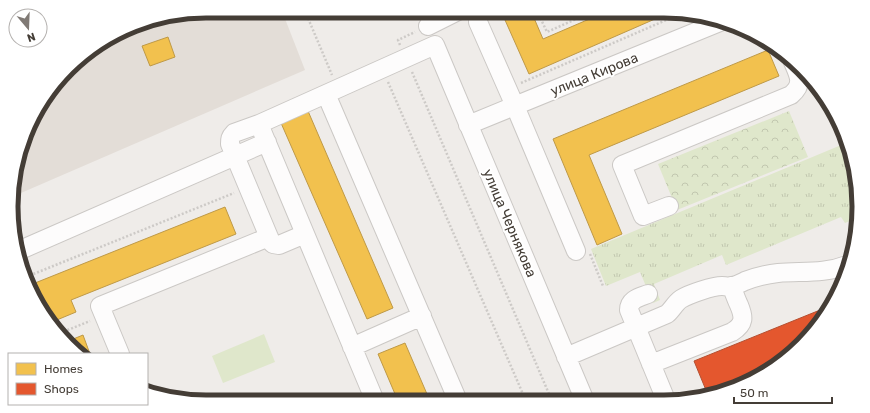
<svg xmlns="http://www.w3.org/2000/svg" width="870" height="413" viewBox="0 0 870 413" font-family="Rubik,sans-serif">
<defs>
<pattern id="grass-tufts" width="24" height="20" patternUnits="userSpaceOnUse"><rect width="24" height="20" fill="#dfe7cb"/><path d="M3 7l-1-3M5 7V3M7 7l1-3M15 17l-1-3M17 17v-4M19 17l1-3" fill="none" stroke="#c1c7af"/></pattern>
<pattern id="park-crowns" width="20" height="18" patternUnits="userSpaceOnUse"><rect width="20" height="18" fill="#dfe7cb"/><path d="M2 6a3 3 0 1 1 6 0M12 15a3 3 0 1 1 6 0" fill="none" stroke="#c1c7af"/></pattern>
</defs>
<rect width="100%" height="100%" fill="#efece9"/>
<!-- residential -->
<path fill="#e3ddd7" d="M 207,11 L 282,11 L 305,70 L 14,196 L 15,168 L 44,98 L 87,52 L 143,21 Z"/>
<!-- grass -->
<path fill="url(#grass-tufts)" d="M 846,143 L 859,207 L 857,218 L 845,223 L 841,217 L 726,265 L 722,255 L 654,284 L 660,300 L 653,303 L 640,272 L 606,286 L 591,249 Z"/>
<!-- park -->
<path fill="url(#park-crowns)" d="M 789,111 L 808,157 L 677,210 L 658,164 Z"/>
<!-- pitch -->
<path fill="#dfe7cb" d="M 264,334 L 275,362 L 223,383 L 212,356 Z"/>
<!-- homes -->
<path fill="#f2c14e" stroke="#be9947" d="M 501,11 L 531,11 L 543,39 L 608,11 L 664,11 L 671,12 L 529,74 Z
M 168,37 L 175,57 L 150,66 L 142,46 Z
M 768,50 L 779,76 L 589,155 L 622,234 L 597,245 L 553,139 Z
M 308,111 L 393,308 L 367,319 L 281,123 Z
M 225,207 L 236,234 L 71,300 L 76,312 L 52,322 L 48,317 L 35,283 Z
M 83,335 L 90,354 L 82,354 L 68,345 L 66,342 Z
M 405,343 L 430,401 L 398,401 L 378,354 Z"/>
<!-- shops -->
<path fill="#e4572e" stroke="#b44f30" d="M 830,306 L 818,326 L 782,362 L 738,387 L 708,395 L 694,361 Z"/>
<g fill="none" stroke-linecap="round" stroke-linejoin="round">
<defs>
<path id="minor" d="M 478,22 L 515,106 L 576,251
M 428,26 L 458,11
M 326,94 L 458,401
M 259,124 L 375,401
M 468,125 L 720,22
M 669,206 L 643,216 L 622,165 L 791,95 C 804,84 799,76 793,62
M 305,234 L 279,245 L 273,244 L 271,242 L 230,144 C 230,139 230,137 234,133 L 259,124 L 435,45 L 585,401
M 18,251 L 267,142
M 648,294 C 640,297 629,299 629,310 L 666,400
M 352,347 L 422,316
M 120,354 L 100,306 L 269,237
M 566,357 L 667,314 C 672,310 675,303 681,299 C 689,294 713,286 722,286 C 725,286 728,287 731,286 C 736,286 741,283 745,281 C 756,277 767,274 778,273 C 803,271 824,274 847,265
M 651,364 L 732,332 C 745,324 744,317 739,305 C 736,299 734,292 731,286"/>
</defs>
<!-- minor casing -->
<use href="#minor" stroke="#cbc8c5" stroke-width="20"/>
<!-- path -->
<path stroke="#cdcac7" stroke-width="2.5" stroke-dasharray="2 2" stroke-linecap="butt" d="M 305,11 L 332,75
M 537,11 L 547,32 L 594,11
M 400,45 L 398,40 L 415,32
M 412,72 L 552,401
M 388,82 L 526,401
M 521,83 L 680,14
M 590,254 L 603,286
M 26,277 L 234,193
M 60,333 L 90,321"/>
<!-- minor -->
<use href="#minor" stroke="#fdfcfc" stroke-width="18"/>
</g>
<g text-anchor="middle" stroke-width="4" stroke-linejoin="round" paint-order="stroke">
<!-- street labels -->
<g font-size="14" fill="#443d36" stroke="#fff">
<text transform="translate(594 74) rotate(-22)" y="5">улица Кирова</text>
<text transform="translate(510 223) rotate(67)" y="5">улица Чернякова</text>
</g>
</g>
<!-- crop -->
<path d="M0 0H870V413H0ZM206 18H664A188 188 0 0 1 852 206V207A188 188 0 0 1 664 395H206A188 188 0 0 1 18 207V206A188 188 0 0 1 206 18Z" fill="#fff" fill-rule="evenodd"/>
<path fill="none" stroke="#443d36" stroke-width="5" d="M206 18H664A188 188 0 0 1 852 206V207A188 188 0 0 1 664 395H206A188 188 0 0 1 18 207V206A188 188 0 0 1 206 18Z"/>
<!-- legend -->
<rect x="8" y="353" width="140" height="52" fill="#ffffff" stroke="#b4b1af"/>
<rect x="16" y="363" width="20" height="12" fill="#f2c14e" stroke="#b4b1af"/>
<text x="44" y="373" font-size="12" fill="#443d36">Homes</text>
<rect x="16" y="383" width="20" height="12" fill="#e4572e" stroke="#b4b1af"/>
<text x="44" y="393" font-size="12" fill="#443d36">Shops</text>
<!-- north arrow -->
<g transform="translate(28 28) rotate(161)"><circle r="19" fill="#ffffff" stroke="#b4b1af"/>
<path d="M0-3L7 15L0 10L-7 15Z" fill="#807a75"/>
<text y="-6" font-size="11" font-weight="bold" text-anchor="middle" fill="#443d36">N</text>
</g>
<!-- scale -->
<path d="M734 397v6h98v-6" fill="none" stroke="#443d36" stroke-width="2"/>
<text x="740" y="397" font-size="12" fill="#443d36" stroke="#ffffff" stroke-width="3" paint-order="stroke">50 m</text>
</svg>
